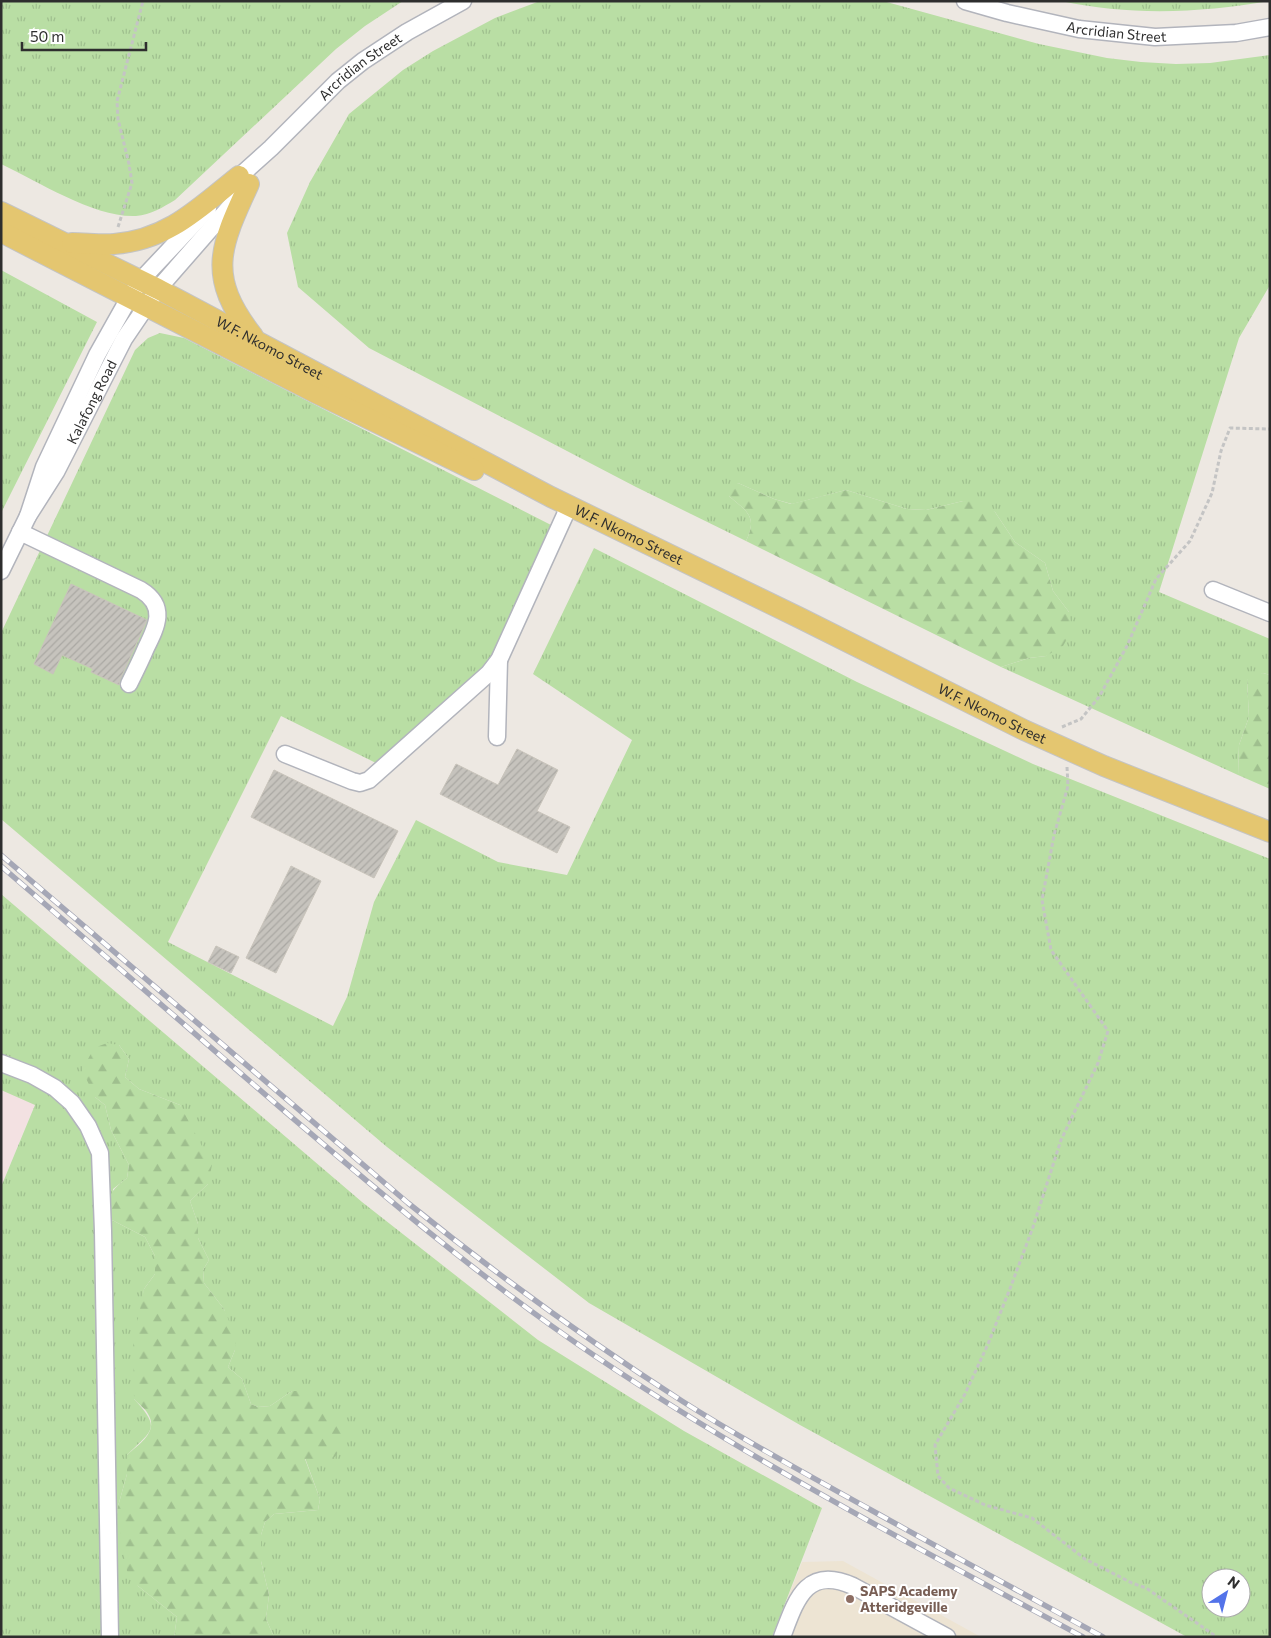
<svg xmlns="http://www.w3.org/2000/svg" width="1271" height="1638" viewBox="0 0 1271 1638" font-family="Commissioner,sans-serif">
<defs>
<pattern id="grass-tufts" width="24" height="20" patternUnits="userSpaceOnUse" patternTransform="scale(1.25)"><rect width="24" height="20" fill="#b9dea4"/><path d="M3 7l-1-3M5 7V3M7 7l1-3M15 17l-1-3M17 17v-4M19 17l1-3" fill="none" stroke="#9fbf8e"/></pattern>
<pattern id="forest-firs" width="22" height="20" patternUnits="userSpaceOnUse" patternTransform="scale(1.25)"><rect width="22" height="20" fill="#b9dea4"/><path d="M5 1l3.5 6h-7zM16 11l3.5 6h-7z" fill="#9fbf8e"/></pattern>
<pattern id="building-hatch" width="6" height="6" patternUnits="userSpaceOnUse" patternTransform="scale(1.25)"><rect width="6" height="6" fill="#c6c3bd"/><path d="M-1 1l2-2M0 6l6-6M5 7l2-2" fill="none" stroke="#aaa8a3"/></pattern>
</defs>
<rect width="100%" height="100%" fill="#ede8e2"/>
<!-- education -->
<path fill="#ede4d3" d="M 843,1561 L 981,1637 L 772,1637 L 802,1562 Z"/>
<!-- medical -->
<path fill="#f3e1e2" d="M 1,1090 L 35,1104 L 1,1187 Z"/>
<!-- grass -->
<path fill="url(#grass-tufts)" fill-rule="evenodd" d="M 1,1 L 403,1 L 365,26 L 336,49 L 175,200 C 163,207 151,215 136,216 C 95,218 39,182 1,164 Z
M 540,1 L 883,1 L 1039,44 L 1107,58 L 1141,62 L 1176,64 L 1210,63 L 1270,55 L 1270,285 L 1239,338 L 1159,592 L 1270,639 L 1270,675 L 1263,673 L 1247,680 L 1249,717 L 1239,745 L 1238,775 L 1001,667 L 1029,658 L 1046,656 L 1069,612 L 1053,591 L 1045,563 L 1015,542 L 995,512 L 963,501 L 926,510 L 907,509 L 846,490 L 792,504 L 774,499 L 738,483 L 729,496 C 747,512 758,516 746,541 L 636,487 L 369,348 L 298,287 L 287,233 L 310,182 L 349,114 L 403,70 L 433,51 L 495,18 Z
M 1061,1 L 1269,1 C 1201,13 1130,16 1061,1 Z
M 1,270 L 97,322 L 1,513 Z
M 160,333 L 184,338 L 553,526 L 493,660 L 378,764 L 281,716 L 168,942 L 333,1026 L 347,997 L 374,902 L 416,820 L 498,862 L 567,875 L 632,740 L 533,674 L 594,548 L 857,682 L 1033,764 L 1270,859 L 1270,1637 L 1187,1637 L 800,1425 L 589,1303 L 387,1147 L 1,819 L 1,633 L 135,350 L 148,338 ZM 1211,1578 L 1241,1578 L 1241,1608 L 1211,1608 Z
M 1,894 L 362,1202 L 538,1340 L 684,1431 L 822,1508 L 772,1637 L 274,1637 L 266,1619 L 269,1595 L 261,1561 L 261,1535 L 265,1522 L 274,1514 L 318,1510 L 320,1499 L 305,1458 L 292,1391 L 270,1406 L 258,1407 L 251,1404 L 242,1379 L 228,1367 L 235,1350 L 224,1309 L 204,1283 L 203,1270 L 209,1260 L 198,1238 L 198,1224 L 190,1201 L 208,1184 L 180,1105 L 139,1089 L 125,1077 L 129,1059 L 119,1045 L 95,1097 L 105,1105 L 111,1130 L 129,1165 L 127,1178 L 113,1189 L 110,1219 L 145,1237 L 155,1256 L 155,1274 L 144,1289 L 134,1399 C 162,1429 152,1430 127,1455 L 127,1474 L 117,1510 L 138,1586 L 177,1617 L 174,1637 L 1,1637 L 1,1187 L 35,1105 L 1,1090 Z"/>
<!-- forest -->
<path fill="url(#forest-firs)" d="M 738,483 L 774,499 L 791,504 L 846,490 L 907,509 L 926,510 L 963,501 L 981,502 L 995,512 L 1015,542 L 1045,563 L 1053,591 L 1069,612 L 1072,630 L 1063,646 L 1046,656 L 1029,658 L 1001,667 L 746,541 C 758,516 747,512 729,496 L 730,487 Z
M 1263,673 L 1270,675 L 1270,789 L 1238,775 L 1239,745 L 1249,717 L 1247,680 L 1251,675 Z
M 107,1043 L 119,1045 L 129,1059 L 125,1077 L 139,1089 L 180,1105 L 212,1165 L 208,1184 L 190,1201 L 198,1224 L 198,1238 L 209,1260 L 203,1270 L 204,1283 L 224,1309 L 236,1338 L 235,1350 L 228,1367 L 242,1379 L 251,1404 L 258,1407 L 270,1406 L 292,1391 L 311,1391 C 319,1399 329,1407 337,1416 C 344,1425 343,1453 332,1459 C 323,1463 313,1459 305,1459 L 320,1499 L 318,1510 L 274,1514 L 265,1522 L 261,1535 L 261,1561 L 269,1595 L 266,1619 L 274,1637 L 174,1637 L 177,1617 L 138,1586 L 127,1571 L 117,1510 L 127,1474 L 127,1455 C 139,1444 159,1432 148,1414 C 145,1408 138,1404 134,1399 L 133,1344 L 144,1289 L 155,1274 L 155,1256 L 145,1237 L 110,1219 C 107,1196 109,1192 127,1178 L 129,1165 L 111,1130 L 105,1105 L 95,1097 L 82,1070 L 94,1048 Z"/>
<!-- building -->
<path fill="url(#building-hatch)" stroke="#c9c4bb" d="M 71,584 L 147,620 L 120,680 L 119,685 L 91,672 L 93,669 L 62,655 L 53,674 L 34,664 Z
M 517,749 L 558,770 L 537,811 L 570,827 L 557,853 L 440,794 L 456,764 L 498,785 Z
M 274,770 L 398,831 L 374,878 L 251,817 Z
M 291,866 L 321,881 L 276,973 L 246,958 Z
M 216,946 L 239,957 L 231,973 L 208,962 Z"/>
<g fill="none" stroke-linecap="round" stroke-linejoin="round">
<defs>
<g id="minor">
<path id="s1" d="M 965,1 L 1007,13 L 1079,29 L 1155,37 L 1236,33 L 1270,27"/>
<path id="s2" d="M 231,184 L 271,148 L 338,81 L 363,61 L 407,32 L 463,1"/>
<path d="M 28,516 L 44,467 L 97,355 L 129,298 L 141,280 L 208,209"/>
<path d="M 20,532 L 141,590 C 167,606 157,626 146,648 C 141,660 135,672 129,684"/>
<path id="s3" d="M 1,571 L 28,516 L 56,472 L 124,339 L 158,289 L 241,194"/>
<path d="M 1213,590 L 1270,613"/>
<path d="M 497,737 L 499,660"/>
<path d="M 285,754 L 352,781 L 360,783 L 369,780 L 489,673 L 499,660 L 565,515 L 567,504"/>
<path d="M 1,1063 L 32,1075 L 55,1088 L 72,1103 L 88,1126 L 100,1153 L 103,1231 L 110,1637"/>
<path d="M 782,1637 C 796,1600 806,1565 853,1586 L 947,1637"/>
</g>
<g id="major">
<path d="M 249,184 C 220,247 206,276 253,336"/>
<path id="s4" d="M 1,212 L 158,289 L 551,497 L 800,618 L 1024,730 L 1104,766 L 1270,832"/>
<path d="M 1,232 L 316,393 L 474,470"/>
<path d="M 72,243 C 86,243 100,245 114,244 C 168,240 199,208 239,176"/>
</g>
</defs>
<!-- minor casing -->
<use href="#minor" stroke="#b2b4bc" stroke-width="19"/>
<!-- major casing -->
<use href="#major" stroke="#c4c4c4" stroke-width="22"/>
<!-- path -->
<path stroke="#c4c4c4" stroke-width="3" stroke-dasharray="4 2.5" stroke-linecap="butt" d="M 118,227 L 132,183 L 129,164 L 118,119 L 117,101 L 143,1
M 1062,727 L 1081,719 L 1099,697 L 1127,646 L 1156,579 L 1190,541 L 1212,493 L 1221,451 L 1230,428 L 1270,429
M 1067,767 L 1068,786 L 1054,835 L 1042,900 L 1051,950 L 1108,1031 L 1098,1063 L 1061,1140 L 1033,1227 L 1011,1286 L 988,1344 L 965,1394 L 935,1445 L 938,1476 L 949,1488 L 985,1505 L 1032,1518 L 1085,1559 L 1132,1583 L 1146,1588 L 1217,1637"/>
<!-- minor -->
<use href="#minor" stroke="#fff" stroke-width="16"/>
<!-- major -->
<use href="#major" stroke="#e4c670" stroke-width="20"/>
<defs>
<path id="rail" d="M 1,855 L 408,1203 C 496,1274 587,1340 682,1401 C 743,1440 808,1475 871,1510 C 948,1553 1026,1595 1103,1637
M 1,866 C 92,945 184,1024 275,1103 C 378,1191 482,1280 595,1356 C 751,1461 918,1548 1083,1637"/>
</defs>
<!-- rail casing -->
<use href="#rail" stroke="#a5a7b6" stroke-width="5.5"/>
<!-- rail -->
<use href="#rail" stroke="#fff" stroke-width="4" stroke-dasharray="11" stroke-linecap="butt"/>
</g>
<!-- markers -->
<circle fill="#8d6e63" stroke="#fff" stroke-width="2" cx="850" cy="1599" r="5"/>
<g text-anchor="middle" stroke-width="4" stroke-linejoin="round" paint-order="stroke">
<!-- street labels -->
<g font-size="14" fill="#2e2e2e" stroke="#fff">
<text dy="5" stroke="none"><textPath href="#s1" startOffset="155">Arcridian Street</textPath></text>
<text dy="5" stroke="none"><textPath href="#s2" startOffset="175">Arcridian Street</textPath></text>
<text dy="5" stroke="none"><textPath href="#s4" startOffset="301">W.F. Nkomo Street</textPath></text>
<text dy="5" stroke="none"><textPath href="#s3" startOffset="192">Kalafong Road</textPath></text>
<text dy="5" stroke="none"><textPath href="#s4" startOffset="706">W.F. Nkomo Street</textPath></text>
<text dy="5" stroke="none"><textPath href="#s4" startOffset="1111">W.F. Nkomo Street</textPath></text>
</g>
<!-- education labels -->
<g font-size="14" font-weight="bold" fill="#785e54" stroke="#fff" text-anchor="start">
<text x="860" y="1596">SAPS Academy<tspan x="860" dy="16">Atteridgeville</tspan></text>
</g>
</g>
<!-- border -->
<rect width="1271" height="1638" fill="none" stroke="#2e2e2e" stroke-width="5"/>
<!-- north arrow -->
<g transform="translate(1226 1593) rotate(36)"><circle r="24" fill="#ffffff" stroke="#ababab"/>
<path d="M0-4L9 19L0 12L-9 19Z" fill="#5373e9"/>
<text y="-8" font-size="14" font-weight="bold" text-anchor="middle" fill="#2e2e2e">N</text>
</g>
<!-- scale -->
<path d="M22 42v8h124v-8" fill="none" stroke="#2e2e2e" stroke-width="2.5"/>
<text x="30" y="42" font-size="15" fill="#2e2e2e" stroke="#ffffff" stroke-width="4" paint-order="stroke">50 m</text>
</svg>
